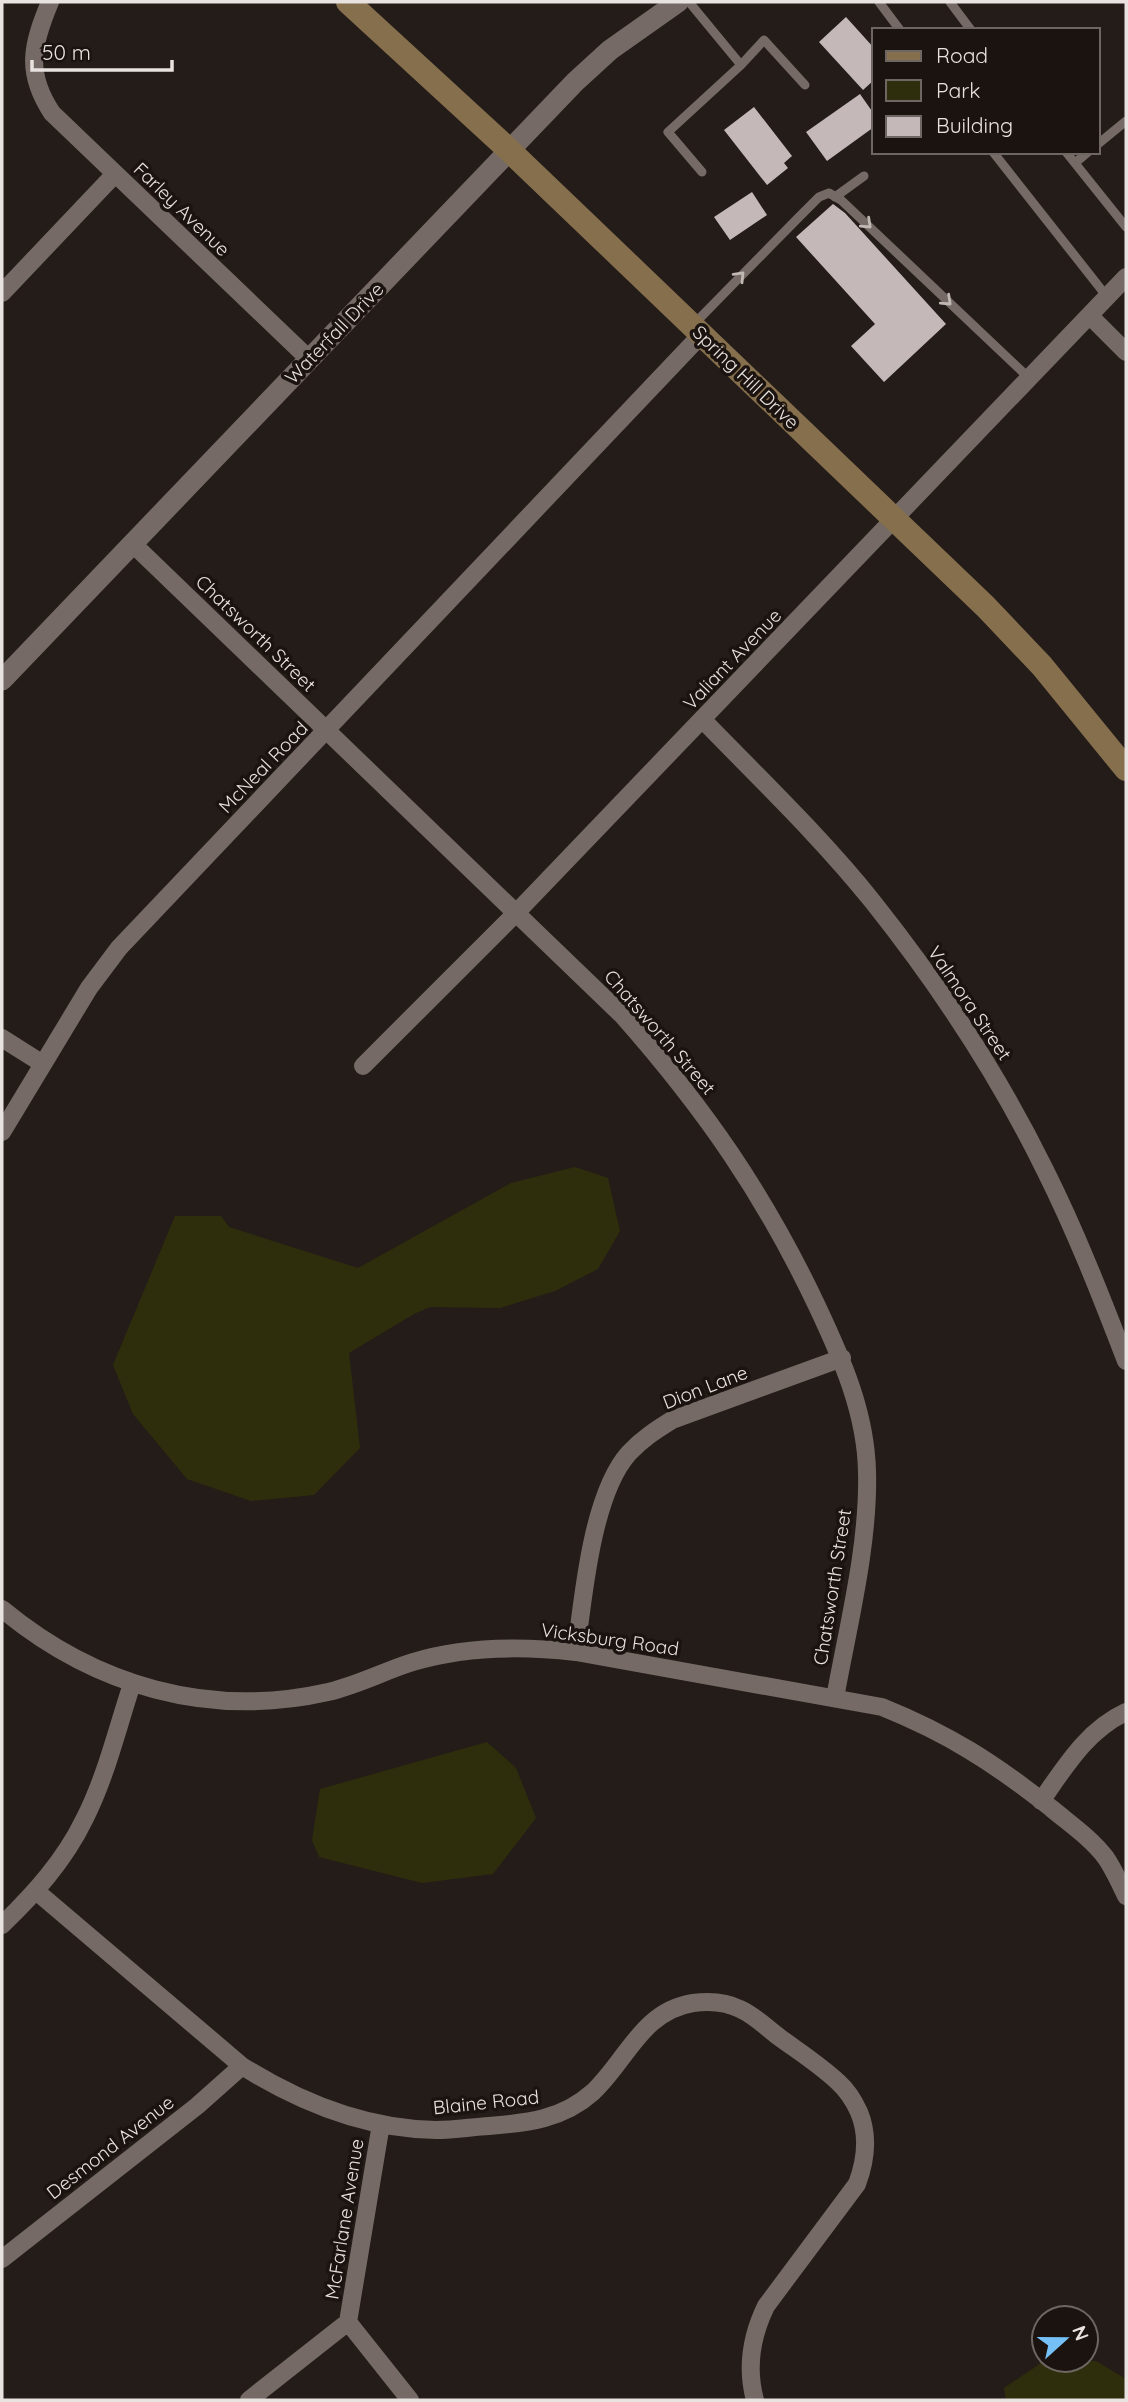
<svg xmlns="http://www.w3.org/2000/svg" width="1128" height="2402" viewBox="0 0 1128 2402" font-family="Quicksand,sans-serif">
<rect width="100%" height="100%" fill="#241c18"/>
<!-- green -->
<path fill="#2e2e0c" d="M 575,1167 L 608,1178 L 620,1231 L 598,1269 L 555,1291 L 500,1308 L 430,1307 L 414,1314 L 349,1353 L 360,1448 L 314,1495 L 251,1501 L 187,1479 L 133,1414 L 113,1365 L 175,1216 L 221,1216 L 229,1227 L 358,1268 L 511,1183 Z
M 487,1742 L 516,1768 L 536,1818 L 493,1874 L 422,1883 L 319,1857 L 312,1840 L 320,1789 Z
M 1096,2361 L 1126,2379 L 1126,2400 L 1006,2400 L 1004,2388 L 1041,2363 Z"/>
<!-- building -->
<path fill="#c4b8b9" d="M 846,17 L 874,48 L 874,80 L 863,90 L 819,42 Z
M 860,94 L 874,114 L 874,127 L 827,161 L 806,132 Z
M 754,107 L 792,156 L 784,163 L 788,168 L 767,185 L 724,130 Z
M 752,192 L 767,215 L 730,240 L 714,217 Z
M 833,204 L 845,213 L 946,324 L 884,382 L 851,346 L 875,324 L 796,237 Z"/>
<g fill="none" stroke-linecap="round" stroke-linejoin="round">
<!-- service -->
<path stroke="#756a66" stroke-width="9" d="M 689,2 L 741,65
M 879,2 L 900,30
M 950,2 L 971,30
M 1098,144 L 1126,121
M 993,152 L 1108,298
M 1066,152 L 1126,227
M 1075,163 L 1088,152
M 702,172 L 668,132 L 741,65 L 764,40 L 805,85
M 835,197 L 864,176
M 694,324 L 800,216 L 819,197 L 829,193 L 841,200 L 1029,378"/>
<!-- minor -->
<path stroke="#756a66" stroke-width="18" d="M 50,2 C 32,45 25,72 52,113 L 309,359
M 2,293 L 115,174
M 1090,316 L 1126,352
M 133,544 L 623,1016 C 705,1109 764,1194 817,1306 C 842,1359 866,1413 867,1472 C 869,1545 848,1626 835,1698
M 702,719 C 760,779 821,837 873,902 C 939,985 998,1074 1045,1170 C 1076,1232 1101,1296 1126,1361
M 2,1038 L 43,1064
M 363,1066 L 516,913 L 1126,277
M 2,1132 L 89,988 L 119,948 L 702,334
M 2,1609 C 95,1686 209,1719 328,1692 C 358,1685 384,1671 413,1662 C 465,1646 522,1646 576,1652 L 882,1707 C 949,1734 994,1763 1051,1808 C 1070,1824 1091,1838 1106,1858 C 1114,1870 1120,1883 1126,1896
M 576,1652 C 583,1597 592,1494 629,1453 C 642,1439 656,1430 672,1420 L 842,1358
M 1041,1801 C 1065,1767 1087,1730 1126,1712
M 36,1891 L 242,2066 C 301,2103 366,2129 436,2130 C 454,2130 472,2127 489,2126 C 528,2123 563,2119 593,2092 C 627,2060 642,2011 693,2003 C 708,2001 726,2002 740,2009 C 754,2015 767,2028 779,2037 C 798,2051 820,2065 838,2082 C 847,2090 854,2101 859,2112 C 869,2136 866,2160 857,2184 L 766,2306 C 751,2337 746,2367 755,2400
M 2,1925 C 34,1894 64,1861 84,1820 C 106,1777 117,1729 132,1684
M 2,2259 L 197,2106 L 242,2066
M 348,2322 L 381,2124
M 348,2322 L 410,2400
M 249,2400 L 348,2322"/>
<!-- tertiary -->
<path stroke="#756a66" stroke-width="21" d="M 2,680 L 575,82 L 610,50 L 678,2"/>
<!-- secondary -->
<path stroke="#866f4d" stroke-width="24" d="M 348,2 L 509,150 L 986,607 L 1042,666 L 1126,769"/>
</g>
<!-- one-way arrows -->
<defs><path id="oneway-chevron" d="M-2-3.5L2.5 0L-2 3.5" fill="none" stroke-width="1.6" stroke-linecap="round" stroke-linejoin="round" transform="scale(1.75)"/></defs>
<g stroke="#c0b8b5">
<use href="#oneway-chevron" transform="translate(867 224) rotate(43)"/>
<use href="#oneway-chevron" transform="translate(740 276) rotate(-46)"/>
<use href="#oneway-chevron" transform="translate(947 301) rotate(43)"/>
</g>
<g text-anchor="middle" stroke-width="7" stroke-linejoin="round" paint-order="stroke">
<!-- street labels -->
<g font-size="19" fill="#e8e2e0" stroke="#1b130f">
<text transform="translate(182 209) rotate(44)" y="7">Farley Avenue</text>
<text transform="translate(334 333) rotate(-46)" y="7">Waterfall Drive</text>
<text transform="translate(746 377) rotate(44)" y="7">Spring Hill Drive</text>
<text transform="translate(256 633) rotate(44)" y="7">Chatsworth Street</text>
<text transform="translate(732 659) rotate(-46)" y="7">Valiant Avenue</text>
<text transform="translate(263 767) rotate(-46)" y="7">McNeal Road</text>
<text transform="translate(970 1003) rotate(56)" y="7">Valmora Street</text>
<text transform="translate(660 1032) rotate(49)" y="7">Chatsworth Street</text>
<text transform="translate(705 1387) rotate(-21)" y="7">Dion Lane</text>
<text transform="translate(832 1587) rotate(-81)" y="7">Chatsworth Street</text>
<text transform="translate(610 1639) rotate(8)" y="7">Vicksburg Road</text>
<text transform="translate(486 2102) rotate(-6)" y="7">Blaine Road</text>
<text transform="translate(110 2147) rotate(-38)" y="7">Desmond Avenue</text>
<text transform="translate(344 2219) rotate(-81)" y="7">McFarlane Avenue</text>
</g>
</g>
<!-- border -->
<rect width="1128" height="2402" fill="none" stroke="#e8e2e0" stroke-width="7"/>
<!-- legend -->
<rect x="872" y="28" width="228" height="126" fill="#1b130f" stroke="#6d6663" stroke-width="2"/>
<rect x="886" y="51" width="35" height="10" fill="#866f4d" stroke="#6d6663" stroke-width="2"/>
<text x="936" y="63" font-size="21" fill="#e8e2e0">Road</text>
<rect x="886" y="80" width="35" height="21" fill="#2e2e0c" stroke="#6d6663" stroke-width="2"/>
<text x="936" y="98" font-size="21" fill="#e8e2e0">Park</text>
<rect x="886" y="116" width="35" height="21" fill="#c4b8b9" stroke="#6d6663" stroke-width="2"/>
<text x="936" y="133" font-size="21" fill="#e8e2e0">Building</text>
<!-- north arrow -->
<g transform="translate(1065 2339) rotate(69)"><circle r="33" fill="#1b130f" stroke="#6d6663" stroke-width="2"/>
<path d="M0-5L12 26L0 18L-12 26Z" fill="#75c0f6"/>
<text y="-10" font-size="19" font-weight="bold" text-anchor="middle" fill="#e8e2e0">N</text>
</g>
<!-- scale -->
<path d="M32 60v10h140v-10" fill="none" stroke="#e8e2e0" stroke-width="3.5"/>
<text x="42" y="60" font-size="21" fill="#e8e2e0" stroke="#1b130f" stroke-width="5" paint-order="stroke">50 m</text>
</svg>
